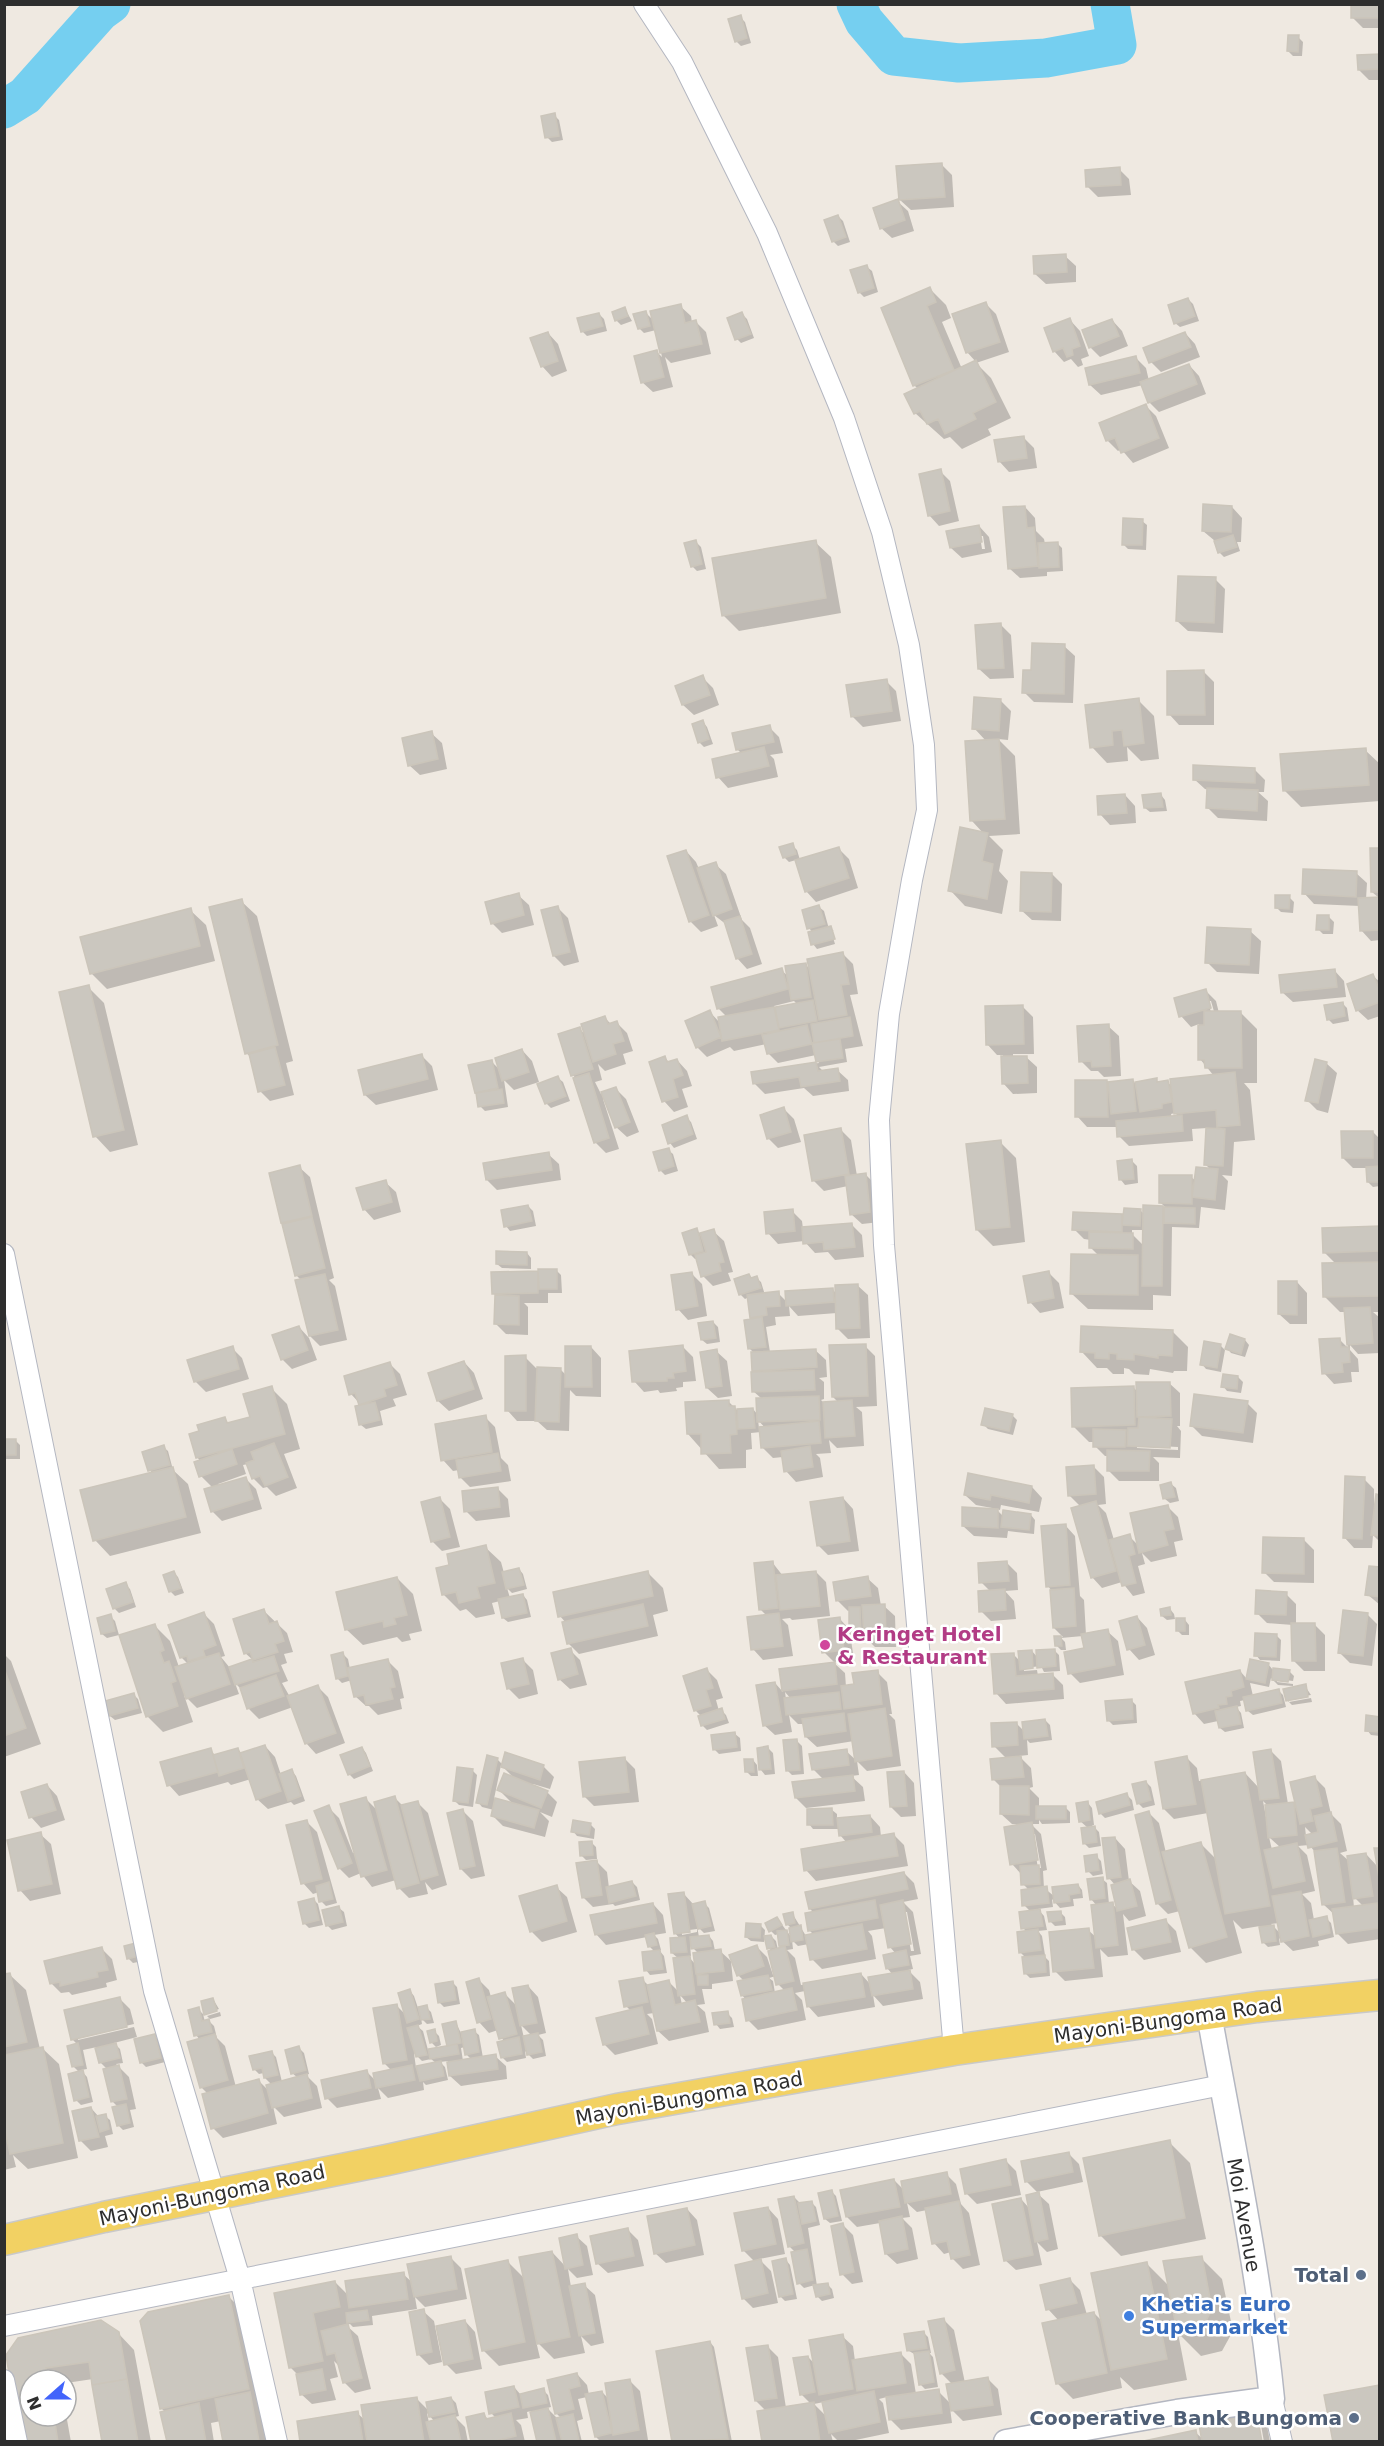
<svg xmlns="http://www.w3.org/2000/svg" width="1384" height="2446" viewBox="0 0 1384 2446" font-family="'DejaVu Sans',sans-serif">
<rect width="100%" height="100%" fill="#efe9e1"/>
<!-- shadow -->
<path fill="#0003" fill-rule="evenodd" d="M 1380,4 L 1380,28 L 1363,28 L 1353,18 Z
M 740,17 L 745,22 L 751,43 L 741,46 L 736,41 Z
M 1298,37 L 1303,42 L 1302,56 L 1293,56 L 1288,51 Z
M 1380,56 L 1380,80 L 1369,80 L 1359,70 Z
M 554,115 L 559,120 L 563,140 L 552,142 L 547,137 Z
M 942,165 L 952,175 L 954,207 L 911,210 L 900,200 Z
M 1119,169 L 1129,179 L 1131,195 L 1098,197 L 1088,187 Z
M 897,201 L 908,211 L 914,231 L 892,238 L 881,228 Z
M 838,216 L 843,221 L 850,242 L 838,246 L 833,241 Z
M 1065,256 L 1076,266 L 1076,282 L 1046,284 L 1035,274 Z
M 867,267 L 872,271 L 878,292 L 864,297 L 859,292 Z
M 930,289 L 946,305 L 951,318 L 942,322 L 962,369 L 976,362 L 967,352 L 986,304 L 996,314 L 1009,352 L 976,363 L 991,378 L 1011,418 L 988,429 L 991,435 L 962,449 L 950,437 L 944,439 L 915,413 L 918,389 L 914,385 L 883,309 Z
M 1188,299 L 1193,304 L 1199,321 L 1180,327 L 1175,323 Z
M 680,306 L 691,316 L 692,323 L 696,322 L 706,332 L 711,354 L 671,363 L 665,357 L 673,387 L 653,392 L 642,382 L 656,351 L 662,357 L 656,330 L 644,333 L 639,328 L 646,313 L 654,321 Z
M 625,309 L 632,321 L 621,325 L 616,320 Z
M 599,314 L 604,319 L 607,331 L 587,336 L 582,331 Z
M 742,314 L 747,319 L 754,338 L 741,343 L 737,339 Z
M 1070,320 L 1080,331 L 1089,356 L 1081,359 L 1083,365 L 1078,367 L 1071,359 L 1064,362 L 1054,351 Z
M 1112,320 L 1122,331 L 1128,346 L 1100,357 L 1090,347 Z
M 548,333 L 558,344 L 567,371 L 552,377 L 542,366 Z
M 1185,333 L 1195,344 L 1200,357 L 1161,372 L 1151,362 Z
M 1136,358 L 1146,368 L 1149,381 L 1189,365 L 1199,376 L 1206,394 L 1159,412 L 1149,402 L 1143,385 L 1101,395 L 1090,385 Z
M 1146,406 L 1156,416 L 1169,448 L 1133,463 L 1121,449 L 1118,451 L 1107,440 Z
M 1023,437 L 1034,448 L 1037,468 L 1009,472 L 999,461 Z
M 940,471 L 950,481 L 959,521 L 939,526 L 929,515 Z
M 1025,507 L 1035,518 L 1036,531 L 1044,539 L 1045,544 L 1057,543 L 1062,548 L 1063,571 L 1047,572 L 1047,576 L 1020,578 L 1009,568 Z
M 1232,507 L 1242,518 L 1241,542 L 1237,542 L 1240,551 L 1224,557 L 1219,552 L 1215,541 L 1203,531 Z
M 1142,521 L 1147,525 L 1146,550 L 1128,549 L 1123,544 Z
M 979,526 L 989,537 L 992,552 L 962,558 L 951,548 ZM 980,536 L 983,536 L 985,549 L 982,549 Z
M 696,542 L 701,547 L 706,569 L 697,571 L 692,566 Z
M 815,542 L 831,557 L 841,613 L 739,631 L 723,615 Z
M 1215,579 L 1225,589 L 1223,633 L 1188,631 L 1177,621 Z
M 1000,624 L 1011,635 L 1014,678 L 990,679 L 979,669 Z
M 1064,646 L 1075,656 L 1073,703 L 1034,702 L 1024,692 L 1033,671 Z
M 1204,672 L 1214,682 L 1214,725 L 1179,725 L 1169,714 Z
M 702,677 L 713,688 L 719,705 L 694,715 L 683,705 L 677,687 Z
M 886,681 L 896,691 L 901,721 L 863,727 L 852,716 Z
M 1000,700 L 1011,711 L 1008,740 L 998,739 L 1015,756 L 1020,834 L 989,836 L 1003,850 L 999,871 L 1008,881 L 1002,914 L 965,906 L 950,890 L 984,834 L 972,821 L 986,741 L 974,728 Z
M 1138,700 L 1154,716 L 1159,759 L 1141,761 L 1127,747 L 1128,761 L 1107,763 L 1092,747 Z
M 703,722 L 707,727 L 713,744 L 704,747 L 699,742 Z
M 769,727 L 779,737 L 783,753 L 770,755 L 774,759 L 778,777 L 728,788 L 718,777 L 742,754 L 738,750 L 734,734 Z
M 431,733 L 442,743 L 447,769 L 420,775 L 409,765 Z
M 1365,750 L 1380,764 L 1380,801 L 1301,807 L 1285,791 Z
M 1254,769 L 1265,780 L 1264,792 L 1258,792 L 1268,801 L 1267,821 L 1218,818 L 1208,808 L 1209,790 L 1205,789 L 1194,779 Z
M 1125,795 L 1135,806 L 1136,823 L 1110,825 L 1100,814 Z
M 1161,795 L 1165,800 L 1167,811 L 1150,812 L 1145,808 Z
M 792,845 L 797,850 L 800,860 L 838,848 L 849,859 L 858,888 L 816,902 L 806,891 L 796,860 L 789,862 L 784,857 Z
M 1380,849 L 1380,940 L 1371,941 L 1361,930 L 1360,906 L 1314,904 L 1304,893 L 1356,873 L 1367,883 L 1366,899 L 1379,898 L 1372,892 Z
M 686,851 L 696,862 L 699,869 L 715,864 L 726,874 L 742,920 L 750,928 L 762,964 L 747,969 L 737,958 L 727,925 L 714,915 L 718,926 L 701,932 L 690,921 Z
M 1052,874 L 1062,884 L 1061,921 L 1032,920 L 1021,910 Z
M 518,895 L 529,905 L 534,925 L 502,933 L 492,923 Z
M 1289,897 L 1294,902 L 1293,913 L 1281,912 L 1276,907 Z
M 241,901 L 257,916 L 293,1061 L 286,1063 L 294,1095 L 270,1101 L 260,1091 L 252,1058 L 246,1053 Z
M 557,907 L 568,918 L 579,962 L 564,966 L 554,956 Z
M 819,907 L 824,911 L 829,929 L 834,931 L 831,931 L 835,944 L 817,949 L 813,944 L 813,933 L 809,928 Z
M 190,910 L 206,925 L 215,961 L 107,989 L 91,973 Z
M 1329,917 L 1334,922 L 1333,934 L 1323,934 L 1318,929 Z
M 1250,931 L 1261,941 L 1259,974 L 1217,972 L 1207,962 Z
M 843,954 L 853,964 L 858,994 L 850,995 L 863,1046 L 845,1049 L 847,1062 L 819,1067 L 824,1072 L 837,1070 L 848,1080 L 849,1091 L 813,1096 L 804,1088 L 765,1094 L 754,1083 L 753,1073 L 819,1063 L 816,1055 L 778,1063 L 768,1053 L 766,1044 L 734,1051 L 730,1047 L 707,1057 L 697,1047 L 710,1012 L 720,1023 L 727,1017 L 718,1008 L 781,970 L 789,977 L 805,964 L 811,970 ZM 794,1001 L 797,1004 L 775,1008 L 774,1006 Z
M 1334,970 L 1344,981 L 1346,997 L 1293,1002 L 1282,992 Z
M 1373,976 L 1380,982 L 1380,1016 L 1368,1020 L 1357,1010 Z
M 88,987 L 104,1003 L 138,1145 L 110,1152 L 95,1136 Z
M 1206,991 L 1216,1001 L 1219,1013 L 1241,1013 L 1257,1029 L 1257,1083 L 1244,1083 L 1250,1090 L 1255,1140 L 1234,1142 L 1232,1176 L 1222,1175 L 1228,1181 L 1225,1210 L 1201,1207 L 1199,1228 L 1172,1227 L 1171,1296 L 1153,1295 L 1153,1310 L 1088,1309 L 1072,1294 L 1099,1256 L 1091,1248 L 1091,1240 L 1084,1239 L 1074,1229 L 1122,1215 L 1124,1218 L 1141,1211 L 1144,1214 L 1144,1207 L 1166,1208 L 1160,1202 L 1191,1177 L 1196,1181 L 1211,1170 L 1205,1164 L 1207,1128 L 1192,1129 L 1193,1141 L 1129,1146 L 1119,1136 L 1118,1127 L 1087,1127 L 1077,1116 L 1076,1082 L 1107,1083 L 1133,1081 L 1136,1084 L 1156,1080 L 1160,1083 L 1167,1082 L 1173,1087 L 1214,1076 L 1200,1059 L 1199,1024 L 1191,1027 L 1181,1016 ZM 1208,1001 L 1211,1001 L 1215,1015 L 1212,1016 ZM 1175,1113 L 1179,1117 L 1172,1118 L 1171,1114 ZM 1132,1230 L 1144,1230 L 1144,1246 L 1132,1234 Z
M 1343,1004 L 1347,1008 L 1349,1021 L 1333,1024 L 1328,1019 Z
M 1022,1006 L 1033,1017 L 1034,1054 L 1013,1054 L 1013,1057 L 1026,1057 L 1037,1067 L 1037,1093 L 1013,1094 L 1003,1083 L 1003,1055 L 997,1055 L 987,1044 Z
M 605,1018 L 612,1025 L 617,1023 L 627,1033 L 633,1051 L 623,1054 L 626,1064 L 605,1071 L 598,1064 L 602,1080 L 595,1082 L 601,1094 L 616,1089 L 626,1099 L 639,1132 L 627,1137 L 616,1127 L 605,1099 L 603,1099 L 619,1149 L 606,1153 L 595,1142 L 576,1079 L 573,1075 L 579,1029 L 586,1035 Z
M 1108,1026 L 1119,1036 L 1121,1076 L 1104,1077 L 1098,1071 L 1091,1071 L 1081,1061 Z
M 522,1050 L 532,1061 L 539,1082 L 514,1090 L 504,1080 L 508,1107 L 485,1111 L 480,1106 L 476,1093 L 491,1061 L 500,1070 Z
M 421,1055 L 432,1066 L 438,1090 L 376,1105 L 365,1095 L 359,1071 Z
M 665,1058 L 670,1063 L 677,1060 L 687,1071 L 692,1086 L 682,1089 L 688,1107 L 674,1112 L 664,1101 Z
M 1326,1063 L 1337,1073 L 1328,1113 L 1317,1110 L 1307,1100 Z
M 558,1078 L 563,1082 L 570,1101 L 551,1108 L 546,1103 Z
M 784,1109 L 794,1119 L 801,1142 L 778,1148 L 768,1138 Z
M 686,1117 L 691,1122 L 697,1139 L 674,1148 L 670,1143 Z
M 840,1129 L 851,1140 L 857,1176 L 866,1175 L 876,1185 L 880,1222 L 862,1224 L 851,1214 L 848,1186 L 824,1191 L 813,1180 Z
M 1373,1132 L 1380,1139 L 1380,1186 L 1373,1187 L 1368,1182 L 1367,1168 L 1353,1168 L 1343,1158 Z
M 1000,1142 L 1016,1158 L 1025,1242 L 993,1246 L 977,1230 Z
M 668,1150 L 673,1154 L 678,1171 L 665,1175 L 660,1170 Z
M 548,1154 L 559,1164 L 561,1180 L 497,1190 L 487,1180 Z
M 1132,1161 L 1137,1166 L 1138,1183 L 1125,1185 L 1121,1180 Z
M 299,1167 L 310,1177 L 334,1278 L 329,1280 L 335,1286 L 347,1340 L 320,1346 L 310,1336 L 301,1280 L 296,1275 L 271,1174 Z
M 385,1182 L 396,1192 L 401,1212 L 374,1220 L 364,1209 Z
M 528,1206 L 533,1211 L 536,1226 L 510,1231 L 506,1226 Z
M 792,1211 L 802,1221 L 803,1229 L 852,1225 L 862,1235 L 864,1257 L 835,1260 L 828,1252 L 815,1253 L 804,1241 L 778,1244 L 768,1233 Z
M 1380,1228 L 1380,1312 L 1373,1312 L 1380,1318 L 1380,1353 L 1358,1354 L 1350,1345 L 1350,1350 L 1358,1359 L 1359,1372 L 1351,1372 L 1352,1382 L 1334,1384 L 1324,1373 L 1339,1339 L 1348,1348 L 1346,1312 L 1340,1312 L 1324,1296 L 1336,1264 L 1324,1252 Z
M 696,1230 L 701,1234 L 713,1231 L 724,1241 L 733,1272 L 728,1273 L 731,1281 L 713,1286 L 703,1276 L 697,1259 L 695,1259 L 690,1254 Z
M 527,1253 L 531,1258 L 531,1269 L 502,1268 L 497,1264 Z
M 556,1270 L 561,1275 L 562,1293 L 548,1293 L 548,1303 L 524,1303 L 528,1307 L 528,1335 L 506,1334 L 496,1324 L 496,1296 L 494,1293 L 537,1273 L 540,1275 Z
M 1049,1273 L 1059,1283 L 1064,1308 L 1040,1313 L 1030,1302 Z
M 692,1274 L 702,1284 L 707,1316 L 688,1320 L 678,1309 Z
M 749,1275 L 752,1279 L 756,1278 L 761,1282 L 765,1295 L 778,1293 L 787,1302 L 832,1289 L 836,1293 L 857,1285 L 868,1295 L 870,1338 L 848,1339 L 838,1329 L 837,1313 L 798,1316 L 789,1306 L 790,1316 L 775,1317 L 776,1325 L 766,1327 L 770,1352 L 815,1350 L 826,1360 L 827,1377 L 819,1378 L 824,1382 L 824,1399 L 821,1400 L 825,1404 L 839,1403 L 833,1397 L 865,1346 L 875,1356 L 877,1406 L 856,1407 L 862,1412 L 864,1446 L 837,1448 L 829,1440 L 831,1453 L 816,1454 L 820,1458 L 823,1477 L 796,1482 L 786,1471 L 783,1457 L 773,1458 L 762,1447 L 761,1432 L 751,1433 L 752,1449 L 746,1450 L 746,1468 L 719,1469 L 688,1434 L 728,1401 L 737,1410 L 753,1409 L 758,1415 L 762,1399 L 753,1391 L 758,1374 L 754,1370 L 753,1352 L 749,1348 L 754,1320 L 751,1317 L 749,1297 L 745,1299 L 740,1294 ZM 758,1420 L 765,1428 L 759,1428 Z
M 1297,1282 L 1307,1293 L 1307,1324 L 1290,1324 L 1279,1314 Z
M 713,1322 L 718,1327 L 720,1342 L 707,1344 L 702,1340 Z
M 299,1327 L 309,1338 L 317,1360 L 292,1369 L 282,1359 Z
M 1172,1331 L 1188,1347 L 1187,1371 L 1174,1371 L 1173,1373 L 1150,1369 L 1149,1375 L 1134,1374 L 1129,1369 L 1124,1368 L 1124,1374 L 1113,1374 L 1107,1368 L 1097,1368 L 1082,1352 Z
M 1245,1340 L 1249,1345 L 1245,1357 L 1231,1353 L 1227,1348 Z
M 1220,1345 L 1225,1350 L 1221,1372 L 1206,1369 L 1202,1364 Z
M 591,1347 L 601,1358 L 601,1397 L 576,1396 L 570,1390 L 569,1431 L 547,1430 L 537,1421 L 517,1421 L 507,1410 L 525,1357 L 536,1368 L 560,1369 L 566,1375 Z
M 683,1347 L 693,1357 L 696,1381 L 683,1382 L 683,1387 L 676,1388 L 677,1391 L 660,1393 L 658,1390 L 644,1392 L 634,1381 Z
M 232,1348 L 242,1358 L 249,1379 L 206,1392 L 195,1381 Z
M 716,1351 L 727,1361 L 732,1396 L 718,1398 L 707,1388 Z
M 464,1362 L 474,1373 L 483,1399 L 449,1411 L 438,1401 L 429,1374 Z
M 390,1364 L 400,1374 L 407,1395 L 393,1399 L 396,1406 L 380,1411 L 383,1425 L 366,1429 L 361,1425 L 362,1406 L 351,1394 Z
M 1238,1377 L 1243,1382 L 1241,1393 L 1227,1391 L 1223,1386 Z
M 1169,1383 L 1180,1393 L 1180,1426 L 1177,1426 L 1181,1431 L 1180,1458 L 1153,1457 L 1159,1463 L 1159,1481 L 1119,1481 L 1108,1470 L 1108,1456 L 1105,1456 L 1095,1446 L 1095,1442 L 1089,1442 L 1073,1426 L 1134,1388 L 1138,1392 ZM 1137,1445 L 1178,1447 L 1178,1450 L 1137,1448 Z
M 271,1388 L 287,1404 L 300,1449 L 284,1454 L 297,1488 L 276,1496 L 267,1487 L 263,1488 L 253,1478 L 248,1464 L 243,1465 L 246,1474 L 218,1484 L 219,1487 L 246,1479 L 256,1489 L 262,1509 L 222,1521 L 212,1511 L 213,1488 L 201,1476 L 201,1462 L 197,1457 L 201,1432 L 224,1419 L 230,1424 L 251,1418 Z
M 1247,1403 L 1257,1413 L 1253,1443 L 1202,1436 L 1192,1426 Z
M 1012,1415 L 1017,1420 L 1013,1435 L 988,1429 L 983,1424 Z
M 485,1417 L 495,1427 L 501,1458 L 508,1465 L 511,1481 L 470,1487 L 460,1477 L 459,1470 L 453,1471 L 443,1460 Z
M 4,1440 L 15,1440 L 20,1445 L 20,1459 L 4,1459 Z
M 163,1447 L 168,1451 L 173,1470 L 188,1484 L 201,1533 L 110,1556 L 95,1540 L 152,1473 L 150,1470 Z
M 1094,1467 L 1104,1477 L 1106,1504 L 1098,1505 L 1106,1513 L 1114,1540 L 1129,1536 L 1139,1546 L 1167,1506 L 1178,1517 L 1183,1540 L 1174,1542 L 1177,1556 L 1151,1562 L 1142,1553 L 1145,1564 L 1138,1566 L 1145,1593 L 1133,1596 L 1122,1582 L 1102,1588 L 1092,1577 L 1081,1507 L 1069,1495 Z
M 1364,1479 L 1374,1489 L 1374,1505 L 1376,1505 L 1380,1496 L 1380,1542 L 1373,1535 L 1372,1548 L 1354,1548 L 1344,1537 Z
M 1171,1484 L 1176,1488 L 1179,1501 L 1170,1503 L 1165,1499 L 1162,1486 Z
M 1032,1487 L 1042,1498 L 1039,1512 L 1001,1505 L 1000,1510 L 996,1509 L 1003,1516 L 1031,1515 L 1035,1520 L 1034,1534 L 1008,1531 L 1007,1538 L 974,1536 L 963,1526 L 992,1508 L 976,1505 L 965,1495 Z
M 497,1488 L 508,1499 L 510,1517 L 476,1521 L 466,1511 Z
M 843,1498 L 853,1509 L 859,1551 L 828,1555 L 818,1545 Z
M 440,1499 L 450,1509 L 460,1547 L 442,1551 L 432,1541 Z
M 1065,1525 L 1075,1536 L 1080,1596 L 1084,1600 L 1086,1635 L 1107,1631 L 1118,1641 L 1124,1675 L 1080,1683 L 1070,1673 L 1086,1649 L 1083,1636 L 1061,1638 L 1065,1642 L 1066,1650 L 1061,1650 L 1056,1645 L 1056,1638 L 1063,1637 L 1054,1628 L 1051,1590 L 1048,1586 Z
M 1304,1540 L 1314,1550 L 1314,1583 L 1274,1582 L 1264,1572 Z
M 485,1547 L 501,1562 L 504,1573 L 519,1569 L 523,1574 L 527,1589 L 512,1593 L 507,1588 L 510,1598 L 523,1595 L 527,1600 L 531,1617 L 508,1622 L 503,1618 L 500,1601 L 492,1603 L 495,1614 L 476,1618 L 466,1609 L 460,1611 L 444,1595 L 438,1569 L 451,1566 Z
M 772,1562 L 783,1576 L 816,1572 L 826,1582 L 830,1616 L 792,1620 L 790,1618 L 782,1619 L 788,1625 L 793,1656 L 763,1660 L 753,1649 L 767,1616 L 761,1610 Z
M 1007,1563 L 1017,1573 L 1018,1590 L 1005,1591 L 1014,1601 L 1016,1619 L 991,1621 L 981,1611 L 990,1591 L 981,1582 Z
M 1380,1569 L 1380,1605 L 1367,1594 Z
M 647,1572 L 663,1588 L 668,1611 L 653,1615 L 658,1636 L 579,1654 L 568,1643 L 566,1623 L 560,1616 Z
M 174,1573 L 178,1577 L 184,1593 L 175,1596 L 171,1592 L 165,1576 Z
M 397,1578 L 413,1594 L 422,1631 L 409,1634 L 411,1640 L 402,1642 L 397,1637 L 363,1645 L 347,1630 L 338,1593 Z
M 867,1578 L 878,1588 L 881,1606 L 884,1606 L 895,1616 L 896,1647 L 875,1647 L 866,1638 L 855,1638 L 850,1633 L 854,1660 L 834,1662 L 824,1652 L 839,1618 L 850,1630 L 850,1610 L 848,1611 L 837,1600 Z
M 125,1584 L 130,1589 L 136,1607 L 119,1613 L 114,1608 Z
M 1286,1594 L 1296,1604 L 1296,1625 L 1314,1624 L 1325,1635 L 1325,1671 L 1304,1671 L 1294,1661 L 1293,1625 L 1267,1623 L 1257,1613 Z
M 1170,1609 L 1174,1614 L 1175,1619 L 1167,1620 L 1162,1616 Z
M 264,1611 L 287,1633 L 293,1652 L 284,1654 L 287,1663 L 281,1665 L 288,1681 L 282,1683 L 290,1697 L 318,1687 L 328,1697 L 345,1743 L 316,1754 L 306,1743 L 293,1707 L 259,1719 L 249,1709 L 242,1690 L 235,1683 L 239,1694 L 197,1708 L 184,1695 L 193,1722 L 163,1732 L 147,1716 L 154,1625 L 170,1641 L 179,1667 L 188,1664 L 181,1657 L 204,1614 L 214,1624 L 225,1656 L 221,1657 L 230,1668 L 253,1660 L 245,1653 Z
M 1367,1614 L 1377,1624 L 1372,1666 L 1350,1663 L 1340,1653 Z
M 110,1616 L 115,1621 L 119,1635 L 107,1638 L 102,1634 Z
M 1137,1617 L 1147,1628 L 1155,1655 L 1139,1660 L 1129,1649 Z
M 1185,1620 L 1189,1625 L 1189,1635 L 1182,1635 L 1177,1630 Z
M 1276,1635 L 1281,1640 L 1280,1661 L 1260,1660 L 1256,1655 Z
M 570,1650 L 580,1660 L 587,1685 L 570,1689 L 559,1679 Z
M 1054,1650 L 1059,1655 L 1060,1671 L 1044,1672 L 1041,1666 L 1024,1668 L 1024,1671 L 1037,1670 L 1038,1676 L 1053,1675 L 1063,1685 L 1064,1699 L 1006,1704 L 996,1693 L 1013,1654 L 1021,1662 L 1032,1651 L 1038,1658 Z
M 4,1654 L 11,1661 L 41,1744 L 4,1757 Z
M 343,1654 L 348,1659 L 350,1669 L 388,1661 L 398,1671 L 404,1698 L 400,1699 L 402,1709 L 378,1715 L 369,1706 L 366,1706 L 355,1696 L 352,1680 L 342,1683 L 337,1678 Z
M 523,1660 L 533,1670 L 538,1694 L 519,1699 L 508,1688 Z
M 834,1663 L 845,1673 L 846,1687 L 855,1685 L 877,1672 L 887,1682 L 892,1714 L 889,1714 L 895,1720 L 901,1766 L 867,1771 L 857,1761 L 859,1775 L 851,1776 L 863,1787 L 865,1801 L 806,1808 L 796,1798 L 824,1780 L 813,1769 L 846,1751 L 857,1761 L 854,1741 L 817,1747 L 806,1737 L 804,1724 L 798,1724 L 789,1715 L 792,1732 L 775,1735 L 764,1725 L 775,1683 L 783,1692 L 780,1670 ZM 785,1692 L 791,1699 L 786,1699 Z
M 1268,1664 L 1273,1670 L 1289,1671 L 1294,1676 L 1293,1681 L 1277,1679 L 1277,1682 L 1293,1684 L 1293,1686 L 1278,1685 L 1271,1678 L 1269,1687 L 1250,1683 L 1253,1696 L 1278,1690 L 1283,1695 L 1286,1707 L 1253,1715 L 1248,1711 L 1245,1700 L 1240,1701 L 1241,1706 L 1236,1707 L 1241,1713 L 1244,1728 L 1225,1732 L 1220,1728 L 1218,1721 L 1204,1724 L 1194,1713 L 1240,1671 L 1247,1679 Z
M 706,1669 L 717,1680 L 723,1698 L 716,1700 L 719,1711 L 721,1710 L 726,1715 L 729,1723 L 707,1730 L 702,1725 L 701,1716 L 696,1711 L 684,1677 Z
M 1305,1686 L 1311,1695 L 1289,1699 L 1289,1702 L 1287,1700 L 1285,1690 Z
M 133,1694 L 138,1699 L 142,1713 L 115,1720 L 110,1716 Z
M 1311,1698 L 1312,1702 L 1292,1705 L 1289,1702 Z
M 1131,1700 L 1136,1705 L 1137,1723 L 1113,1725 L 1108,1720 Z
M 1380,1718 L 1380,1736 L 1371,1735 L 1367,1730 Z
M 1045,1720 L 1050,1725 L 1052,1740 L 1030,1743 L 1027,1740 L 1028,1755 L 1019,1756 L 1031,1768 L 1033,1787 L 1029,1788 L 1039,1798 L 1039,1808 L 1065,1807 L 1070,1812 L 1070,1823 L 1042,1824 L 1039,1820 L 1039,1824 L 1031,1824 L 1041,1834 L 1047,1870 L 1043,1871 L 1044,1888 L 1054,1896 L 1078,1885 L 1082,1890 L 1083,1898 L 1073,1899 L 1074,1906 L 1060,1908 L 1052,1899 L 1053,1907 L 1038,1909 L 1044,1916 L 1047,1930 L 1038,1931 L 1042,1936 L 1045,1955 L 1043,1955 L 1049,1961 L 1050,1976 L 1030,1978 L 1025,1973 L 1026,1958 L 1020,1952 L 1027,1932 L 1023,1928 L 1031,1912 L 1024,1905 L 1029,1890 L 1023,1884 L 1022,1875 L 1012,1864 L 1020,1824 L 1012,1824 L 1001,1814 L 1002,1788 L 994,1780 L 1007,1759 L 994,1746 L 1016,1723 L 1025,1732 ZM 1032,1834 L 1035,1834 L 1041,1868 L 1038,1868 Z
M 735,1734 L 740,1738 L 741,1751 L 719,1754 L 715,1750 Z
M 797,1741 L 802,1746 L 804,1774 L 792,1775 L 787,1770 Z
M 265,1746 L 275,1757 L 281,1775 L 292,1771 L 296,1776 L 305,1801 L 294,1805 L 291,1802 L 268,1809 L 257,1799 L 251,1779 L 231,1785 L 228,1782 L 179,1796 L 169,1785 L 210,1750 L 216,1756 L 238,1749 L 242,1754 Z
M 362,1748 L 366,1753 L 373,1771 L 354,1779 L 349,1774 Z
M 768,1748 L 773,1753 L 775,1774 L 765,1775 L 761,1770 Z
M 1271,1751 L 1281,1761 L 1288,1804 L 1294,1804 L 1297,1808 L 1315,1778 L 1325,1788 L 1331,1814 L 1341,1824 L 1347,1851 L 1340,1853 L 1349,1861 L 1366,1854 L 1378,1867 L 1380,1849 L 1380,1939 L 1348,1944 L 1337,1933 L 1335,1915 L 1324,1905 L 1316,1853 L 1309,1845 L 1298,1846 L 1307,1855 L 1315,1891 L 1302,1894 L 1311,1903 L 1314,1920 L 1326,1918 L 1331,1923 L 1334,1937 L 1318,1941 L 1319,1946 L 1293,1951 L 1279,1938 L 1280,1945 L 1268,1947 L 1263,1942 L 1260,1926 L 1242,1929 L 1233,1920 L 1242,1953 L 1206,1963 L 1190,1947 L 1180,1911 L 1168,1914 L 1157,1903 L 1149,1813 L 1159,1823 L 1166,1853 L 1200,1843 L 1217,1860 L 1208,1813 L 1174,1819 L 1164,1809 L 1187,1758 L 1197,1768 L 1199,1781 L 1245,1773 L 1260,1789 ZM 1263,1801 L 1267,1805 L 1268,1817 L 1266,1817 ZM 1305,1827 L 1313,1835 L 1306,1836 ZM 1269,1837 L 1281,1848 L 1272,1850 ZM 1353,1896 L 1363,1906 L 1354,1908 ZM 1279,1923 L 1281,1934 L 1271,1924 Z
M 506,1754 L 544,1767 L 554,1777 L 550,1789 L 533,1784 L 532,1786 L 547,1792 L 557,1802 L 552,1817 L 540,1812 L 549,1821 L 545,1837 L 503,1826 L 492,1815 L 494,1810 L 482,1807 L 478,1802 L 497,1759 L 503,1765 ZM 501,1765 L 515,1779 L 499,1790 L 513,1804 L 494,1799 Z
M 625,1759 L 635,1769 L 639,1802 L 594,1806 L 584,1796 Z
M 753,1760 L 757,1765 L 758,1776 L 751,1776 L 747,1772 Z
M 472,1770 L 477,1775 L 473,1807 L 459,1805 L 454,1800 Z
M 904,1772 L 914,1783 L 916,1816 L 901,1817 L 891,1807 Z
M 1146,1782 L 1151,1787 L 1155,1805 L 1143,1808 L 1138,1803 Z
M 47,1785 L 57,1796 L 65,1820 L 41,1828 L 31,1817 Z
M 1127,1795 L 1132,1800 L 1134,1810 L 1105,1818 L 1100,1813 Z
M 394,1797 L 403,1806 L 417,1802 L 428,1813 L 447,1885 L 432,1890 L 425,1882 L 428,1894 L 409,1898 L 399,1888 L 396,1880 L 372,1887 L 361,1873 L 349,1878 L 339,1868 L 328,1807 L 339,1818 L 353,1853 L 355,1853 L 366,1799 L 378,1811 Z
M 1088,1803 L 1092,1808 L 1094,1825 L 1092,1825 L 1099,1832 L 1101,1846 L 1089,1848 L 1084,1843 L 1088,1828 L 1080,1821 Z
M 832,1810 L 837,1814 L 837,1820 L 870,1816 L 880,1827 L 881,1837 L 894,1835 L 904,1845 L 908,1866 L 816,1881 L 806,1870 L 847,1843 L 840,1835 L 840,1829 L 813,1829 L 809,1824 Z
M 463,1811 L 473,1821 L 485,1876 L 471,1879 L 461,1869 Z
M 306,1821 L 317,1832 L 337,1903 L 326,1906 L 321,1901 L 319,1892 L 313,1894 L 303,1883 Z
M 591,1825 L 595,1829 L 594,1839 L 577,1836 L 573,1831 Z
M 40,1834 L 51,1844 L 61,1894 L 30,1901 L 20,1890 Z
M 1115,1838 L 1125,1849 L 1129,1881 L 1140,1891 L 1146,1916 L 1129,1921 L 1123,1914 L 1128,1955 L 1108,1957 L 1100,1949 L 1103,1977 L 1065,1981 L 1055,1971 L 1088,1930 L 1097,1938 L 1097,1906 L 1091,1899 L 1102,1879 L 1107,1883 L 1109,1904 L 1112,1904 L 1119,1910 L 1115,1885 L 1109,1878 Z
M 591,1842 L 596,1847 L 597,1859 L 586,1860 L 581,1855 Z
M 1096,1856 L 1101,1861 L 1103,1874 L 1093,1876 L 1088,1871 Z
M 596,1861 L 607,1872 L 609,1888 L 632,1882 L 637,1887 L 640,1900 L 615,1906 L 613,1904 L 593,1907 L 583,1897 Z
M 904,1873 L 914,1883 L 918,1899 L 903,1902 L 913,1912 L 921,1954 L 910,1956 L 913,1969 L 908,1970 L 920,1982 L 923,1999 L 883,2006 L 873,1995 L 875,2007 L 818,2017 L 808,2006 L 805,1991 L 795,1993 L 802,2000 L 806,2020 L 758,2030 L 748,2020 L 746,2000 L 742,1995 L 744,1981 L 738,1975 L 757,1947 L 767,1957 L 773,1975 L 775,1975 L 772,1951 L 768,1948 L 771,1936 L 776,1941 L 778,1950 L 783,1948 L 780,1945 L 779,1934 L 775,1935 L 771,1931 L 777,1918 L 792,1938 L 790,1927 L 787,1924 L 792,1913 L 806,1936 L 814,1935 L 809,1930 L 814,1913 L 810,1909 ZM 904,1912 L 907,1912 L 914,1951 L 911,1951 ZM 886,1928 L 890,1947 L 896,1954 L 887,1968 L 893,1975 L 871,1985 L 861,1974 L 801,1985 L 795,1958 L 787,1950 L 793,1949 L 792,1940 L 798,1946 L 809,1944 L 812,1959 L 822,1969 L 876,1959 L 872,1936 L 868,1931 ZM 776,1976 L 778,1984 L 785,1991 L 775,1993 L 773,1981 L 769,1978 Z
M 556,1887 L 567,1897 L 577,1932 L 542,1942 L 532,1932 L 521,1897 Z
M 683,1893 L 694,1905 L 704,1903 L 709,1908 L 715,1931 L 704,1933 L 697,1926 L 699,1937 L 709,1936 L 713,1941 L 715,1951 L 720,1951 L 731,1961 L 733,1981 L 712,1984 L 712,1989 L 702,1989 L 705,2004 L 697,2005 L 705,2012 L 709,2032 L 669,2041 L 658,2031 L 654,2013 L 647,2014 L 652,2019 L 658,2044 L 615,2055 L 604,2044 L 631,2011 L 626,2006 L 642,1979 L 649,1986 L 669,1982 L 679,1992 L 679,1959 L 672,1953 L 680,1939 L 675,1933 ZM 697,1929 L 697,1932 L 682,1935 L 682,1931 ZM 690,1945 L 698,1953 L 696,1965 L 688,1956 L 691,1956 ZM 680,1995 L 688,2004 L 682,2005 Z
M 314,1900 L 318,1904 L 323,1925 L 309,1928 L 304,1923 Z
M 653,1904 L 663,1915 L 666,1933 L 654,1935 L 658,1939 L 661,1950 L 659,1950 L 664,1956 L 667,1973 L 650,1975 L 646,1970 L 655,1952 L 650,1947 L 647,1937 L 606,1945 L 596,1934 Z
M 339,1908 L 344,1912 L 347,1926 L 332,1930 L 327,1925 Z
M 1060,1912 L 1065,1917 L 1066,1925 L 1055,1926 L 1050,1921 Z
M 1166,1921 L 1176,1931 L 1181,1952 L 1144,1960 L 1134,1950 Z
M 760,1925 L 765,1930 L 764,1942 L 751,1941 L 746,1937 Z
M 102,1949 L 112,1959 L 117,1980 L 106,1983 L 107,1987 L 72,1995 L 69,1992 L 61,1993 L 51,1983 Z
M 140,1950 L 143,1961 L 133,1963 L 128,1958 Z
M 10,1975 L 26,1990 L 40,2049 L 43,2049 L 59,2064 L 78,2158 L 28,2169 L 13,2155 L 16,2167 L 4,2170 L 4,1976 Z
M 479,1980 L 489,1990 L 491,1997 L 505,1994 L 517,2006 L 528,1986 L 538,1997 L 546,2033 L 538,2035 L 543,2040 L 546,2056 L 533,2059 L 525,2051 L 526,2058 L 507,2062 L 502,2057 L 504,2042 L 498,2030 L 489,2033 L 479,2022 ZM 521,2025 L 532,2036 L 524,2038 Z
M 452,1982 L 457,1987 L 460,2004 L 444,2007 L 439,2002 Z
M 410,1991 L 414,1996 L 418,2008 L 426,2007 L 431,2012 L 434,2023 L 427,2024 L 421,2018 L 422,2024 L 417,2026 L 423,2031 L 428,2050 L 448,2047 L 456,2023 L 461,2033 L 474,2031 L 479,2035 L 483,2058 L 495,2056 L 506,2066 L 507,2079 L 461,2086 L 450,2076 L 448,2061 L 440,2062 L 445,2067 L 448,2080 L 426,2085 L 423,2082 L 424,2090 L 388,2098 L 378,2088 L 381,2099 L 337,2108 L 327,2098 L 367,2072 L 376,2081 L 392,2071 L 384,2063 L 397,2006 L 406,2015 ZM 465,2047 L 466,2054 L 472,2060 L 463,2061 L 461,2048 ZM 414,2053 L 422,2061 L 431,2059 L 436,2063 L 416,2068 Z
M 119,1998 L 130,2009 L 134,2024 L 78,2037 L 78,2040 L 134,2027 L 137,2037 L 114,2043 L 120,2049 L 123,2063 L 116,2064 L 129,2077 L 136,2109 L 130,2110 L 134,2127 L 123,2130 L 118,2125 L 118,2107 L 113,2102 L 107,2069 L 100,2062 L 97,2047 L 83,2050 L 87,2069 L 81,2070 L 87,2077 L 93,2102 L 81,2105 L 76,2100 L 80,2073 L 73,2066 L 78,2045 L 73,2040 L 66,2011 Z
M 213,1999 L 219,2009 L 207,2013 L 207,2015 L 205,2014 Z
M 198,2009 L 203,2014 L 205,2022 L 209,2021 L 214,2026 L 217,2038 L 225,2046 L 236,2087 L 259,2081 L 270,2092 L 272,2085 L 265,2078 L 264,2073 L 259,2074 L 254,2069 L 271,2052 L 276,2057 L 282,2082 L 298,2078 L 292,2073 L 299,2048 L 304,2053 L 309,2074 L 306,2075 L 317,2086 L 322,2108 L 284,2117 L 273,2106 L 277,2124 L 223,2138 L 213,2128 L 208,2094 L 201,2087 L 200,2040 L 196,2035 Z
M 220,2012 L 221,2016 L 210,2019 L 207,2016 Z
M 727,2013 L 732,2018 L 734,2027 L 720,2029 L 716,2024 Z
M 434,2031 L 439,2036 L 441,2045 L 436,2047 L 431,2042 Z
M 155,2036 L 159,2041 L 165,2062 L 146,2067 L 141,2062 Z
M 91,2108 L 99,2117 L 105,2116 L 110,2120 L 113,2134 L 105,2136 L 108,2147 L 91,2151 L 81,2141 Z
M 1169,2142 L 1190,2163 L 1206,2239 L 1121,2256 L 1100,2235 Z
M 1068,2153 L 1079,2164 L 1083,2182 L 1037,2192 L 1026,2181 Z
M 1006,2161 L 1016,2171 L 1021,2195 L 977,2204 L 966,2193 Z
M 946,2174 L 956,2184 L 961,2204 L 969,2213 L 980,2265 L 963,2269 L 952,2258 L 951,2252 L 944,2254 L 934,2243 L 927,2210 L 917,2212 L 907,2203 L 910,2217 L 902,2218 L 912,2228 L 918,2259 L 897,2264 L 886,2254 L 880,2223 L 857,2227 L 847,2217 L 894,2180 L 904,2190 Z
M 832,2192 L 836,2196 L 842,2221 L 830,2223 L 825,2219 Z
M 1038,2194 L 1049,2204 L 1058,2249 L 1047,2252 L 1037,2242 L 1042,2265 L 1016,2270 L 1005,2260 L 1021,2199 L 1030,2209 Z
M 794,2197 L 801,2204 L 811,2202 L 816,2207 L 820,2225 L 808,2228 L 817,2286 L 827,2284 L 832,2289 L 834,2298 L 822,2301 L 817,2296 L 815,2285 L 804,2288 L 799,2283 L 796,2253 L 789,2246 Z
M 768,2208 L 778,2219 L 785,2254 L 759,2259 L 771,2271 L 778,2303 L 753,2308 L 743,2298 L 755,2262 L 743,2250 Z
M 687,2209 L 697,2220 L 704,2255 L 666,2263 L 655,2253 Z
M 843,2225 L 853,2235 L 863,2282 L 852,2284 L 842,2274 Z
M 628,2230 L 638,2240 L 644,2266 L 608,2273 L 597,2263 Z
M 576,2236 L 587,2246 L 593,2275 L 577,2278 L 568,2269 L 571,2287 L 584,2285 L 595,2295 L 604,2343 L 591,2346 L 581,2336 L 585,2353 L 554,2359 L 536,2341 L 540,2358 L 499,2366 L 483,2350 L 508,2262 L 525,2279 L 552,2252 L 566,2267 Z
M 451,2258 L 461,2268 L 467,2299 L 425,2307 L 415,2297 L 417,2309 L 372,2316 L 373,2325 L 353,2327 L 350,2324 L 346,2325 L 358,2336 L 371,2389 L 355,2393 L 344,2382 L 338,2365 L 334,2361 L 338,2377 L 330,2379 L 336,2400 L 312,2404 L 301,2394 L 298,2375 L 290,2367 L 276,2294 L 335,2282 L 349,2296 L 403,2274 L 413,2283 Z
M 1201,2258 L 1222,2279 L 1233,2331 L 1222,2351 L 1201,2356 L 1178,2333 L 1187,2380 L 1134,2390 L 1120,2377 L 1122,2388 L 1073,2399 L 1057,2383 L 1059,2321 L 1048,2309 L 1070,2280 L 1080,2290 L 1087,2315 L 1094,2313 L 1103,2322 L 1146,2263 L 1170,2287 Z
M 786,2260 L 790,2265 L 797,2299 L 785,2301 L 780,2296 Z
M 229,2297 L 250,2318 L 267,2442 L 224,2442 L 221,2421 L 211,2423 L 214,2442 L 168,2442 L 165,2412 L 161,2408 Z
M 423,2311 L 434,2321 L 442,2362 L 429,2365 L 418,2354 Z
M 943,2319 L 954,2330 L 965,2383 L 988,2379 L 998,2389 L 1002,2415 L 963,2421 L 950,2408 L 952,2423 L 901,2430 L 891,2420 L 887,2397 L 879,2399 L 883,2403 L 889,2433 L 846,2442 L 839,2442 L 831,2434 L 833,2442 L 764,2442 L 766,2411 L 756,2401 L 767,2346 L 778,2357 L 786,2408 L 811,2404 L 801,2394 L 808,2357 L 815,2364 L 842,2336 L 853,2346 L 855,2361 L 900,2353 L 911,2364 L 916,2394 L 938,2391 L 951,2404 L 953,2385 L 941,2373 ZM 824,2402 L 827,2417 L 814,2404 Z
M 465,2321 L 475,2332 L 482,2369 L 456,2374 L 446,2364 Z
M 923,2332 L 928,2337 L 931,2353 L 929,2353 L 933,2357 L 938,2387 L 925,2389 L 920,2384 L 916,2355 L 909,2351 Z
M 118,2333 L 134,2350 L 151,2442 L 104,2442 L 93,2379 L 66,2383 L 66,2380 L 30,2380 L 30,2416 L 66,2416 L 66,2414 L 71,2442 L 29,2442 L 22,2406 L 15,2399 L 7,2356 Z
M 710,2342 L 714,2347 L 732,2442 L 674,2442 Z
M 577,2374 L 587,2385 L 589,2395 L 602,2392 L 609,2399 L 629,2380 L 640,2391 L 648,2440 L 601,2442 L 596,2437 L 587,2397 L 578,2399 L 583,2419 L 577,2421 L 582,2442 L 538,2442 L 531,2411 L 527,2412 L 528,2418 L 516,2420 L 521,2425 L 525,2442 L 473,2442 L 484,2415 L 489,2420 L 496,2418 L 491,2413 L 514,2387 L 521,2395 L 543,2390 L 548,2395 L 551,2407 L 547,2408 L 558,2419 L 561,2418 L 556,2413 L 549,2381 Z
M 416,2398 L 430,2412 L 451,2398 L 456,2403 L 459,2416 L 455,2417 L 465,2427 L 468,2442 L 302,2442 L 357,2413 L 365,2420 ZM 427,2413 L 435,2422 L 429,2423 Z
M 1256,2415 L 1267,2426 L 1270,2442 L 1264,2442 L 1261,2425 L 1257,2425 L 1260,2442 L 1147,2442 L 1195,2432 L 1204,2440 Z"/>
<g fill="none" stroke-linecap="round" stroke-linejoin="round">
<!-- river -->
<path stroke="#75cff0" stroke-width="39" d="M 856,4 L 864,21 L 894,56 L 959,63 L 1046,58 L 1117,45 L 1110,4
M 4,109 L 25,96 L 100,12 L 111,4"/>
</g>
<!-- building -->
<path fill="#cbc7bf" stroke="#cbc5ba" stroke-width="1.5" d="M 1351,4 L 1380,4 L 1380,18 L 1351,18 Z
M 741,15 L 747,38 L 735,42 L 728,19 Z
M 1288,35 L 1299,35 L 1298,52 L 1287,51 Z
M 1380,54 L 1380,69 L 1358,70 L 1357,55 Z
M 555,113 L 559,136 L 545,138 L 541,116 Z
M 942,163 L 945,197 L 899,200 L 896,166 Z
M 1120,167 L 1121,185 L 1086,187 L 1085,170 Z
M 898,199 L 905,220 L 880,229 L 873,208 Z
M 838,215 L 846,237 L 832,242 L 824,220 Z
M 1066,254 L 1067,272 L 1034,274 L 1033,256 Z
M 867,265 L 874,288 L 858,293 L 850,270 Z
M 930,287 L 936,302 L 927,306 L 954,370 L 913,386 L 881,308 Z
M 1188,298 L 1195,316 L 1174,324 L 1168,305 Z
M 986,302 L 1000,342 L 966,353 L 952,314 Z
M 681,304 L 685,323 L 696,320 L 702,344 L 660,353 L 650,311 Z
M 625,307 L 628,316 L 615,321 L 612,312 Z
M 646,311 L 650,326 L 638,329 L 633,314 Z
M 742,312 L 751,334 L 735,340 L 727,318 Z
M 599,313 L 603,326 L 581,332 L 577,318 Z
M 1070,318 L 1080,346 L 1072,349 L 1073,355 L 1067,357 L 1063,348 L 1053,352 L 1044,328 Z
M 1112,319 L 1119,336 L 1089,348 L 1082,330 Z
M 548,332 L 558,361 L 541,367 L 530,338 Z
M 1185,332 L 1191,347 L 1149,363 L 1143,348 Z
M 657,350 L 664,377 L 641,383 L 634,356 Z
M 1136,356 L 1140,373 L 1089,385 L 1085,368 Z
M 976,360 L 996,402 L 973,413 L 976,419 L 945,434 L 938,419 L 927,424 L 920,411 L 914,414 L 904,394 Z
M 1189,364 L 1197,384 L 1148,403 L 1140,382 Z
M 1146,404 L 1159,438 L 1121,453 L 1115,438 L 1106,441 L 1099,423 Z
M 1024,436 L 1027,458 L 998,462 L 994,440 Z
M 941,469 L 950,511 L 928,516 L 919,474 Z
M 1203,504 L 1232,506 L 1231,532 L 1202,531 Z
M 1025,506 L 1027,528 L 1034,527 L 1038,566 L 1008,569 L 1003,507 Z
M 1123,518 L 1143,519 L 1142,545 L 1122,545 Z
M 979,525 L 982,542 L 950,548 L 946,531 Z
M 1233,535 L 1237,547 L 1218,553 L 1214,541 Z
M 696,540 L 702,564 L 691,567 L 684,543 Z
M 816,540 L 826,598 L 722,616 L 712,558 Z
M 1058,542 L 1059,567 L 1039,568 L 1038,543 Z
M 1178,576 L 1216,577 L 1214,623 L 1176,621 Z
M 1001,623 L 1004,668 L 978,669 L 975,625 Z
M 1032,643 L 1065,644 L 1064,694 L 1022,693 L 1023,670 L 1031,670 Z
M 1204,670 L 1205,715 L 1167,715 L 1167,671 Z
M 703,675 L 710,695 L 682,705 L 675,686 Z
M 887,679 L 892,711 L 851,717 L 846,685 Z
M 974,697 L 1001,699 L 999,731 L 972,729 Z
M 1139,698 L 1144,743 L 1124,746 L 1122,730 L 1112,731 L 1113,745 L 1090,748 L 1085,705 Z
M 703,720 L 709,739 L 698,743 L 692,724 Z
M 770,725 L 774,742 L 736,750 L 732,733 Z
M 432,731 L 438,759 L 408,766 L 402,738 Z
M 999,739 L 1005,819 L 970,821 L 965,741 Z
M 764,747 L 769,766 L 716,778 L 712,759 Z
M 1366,748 L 1369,785 L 1283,791 L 1280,754 Z
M 1193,765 L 1255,768 L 1255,783 L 1193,780 Z
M 1207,788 L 1258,790 L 1257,811 L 1206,808 Z
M 1161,793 L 1163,807 L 1144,808 L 1142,795 Z
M 1125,794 L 1127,813 L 1098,815 L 1097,796 Z
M 960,827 L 988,833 L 982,861 L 993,864 L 987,899 L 948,891 Z
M 793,843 L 796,854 L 783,858 L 779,847 Z
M 839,847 L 849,878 L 805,892 L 795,860 Z
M 1370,848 L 1380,848 L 1380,892 L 1371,892 Z
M 686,850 L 709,915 L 689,922 L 667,856 Z
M 716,862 L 732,909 L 713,916 L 697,868 Z
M 1303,869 L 1357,871 L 1356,897 L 1302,894 Z
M 1021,872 L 1052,873 L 1051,912 L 1020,911 Z
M 519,893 L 524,915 L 491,924 L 485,902 Z
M 1275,895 L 1290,895 L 1289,909 L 1275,908 Z
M 1380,897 L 1380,930 L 1360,931 L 1358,898 Z
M 242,899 L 278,1045 L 245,1054 L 209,907 Z
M 819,905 L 825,924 L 807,929 L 802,910 Z
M 558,906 L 570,952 L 553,956 L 541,910 Z
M 191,908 L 200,946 L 90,974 L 80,937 Z
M 1317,915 L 1329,915 L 1329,930 L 1316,930 Z
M 740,916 L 752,954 L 736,959 L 724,921 Z
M 831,926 L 835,939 L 811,945 L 808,932 Z
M 1207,927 L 1251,929 L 1249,965 L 1205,963 Z
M 843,952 L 849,984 L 841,985 L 847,1015 L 819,1020 L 807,959 Z
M 806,963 L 811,997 L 791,1000 L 785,966 Z
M 782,968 L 788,989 L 717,1009 L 711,987 Z
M 1335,969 L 1337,987 L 1281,993 L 1279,975 Z
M 1373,974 L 1380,991 L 1380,1002 L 1356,1011 L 1347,984 Z
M 89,985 L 124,1130 L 93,1137 L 59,992 Z
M 1206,989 L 1211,1008 L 1179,1017 L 1174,998 Z
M 813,1000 L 817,1021 L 779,1028 L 775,1007 Z
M 1343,1002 L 1345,1016 L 1327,1020 L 1324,1005 Z
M 1023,1005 L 1024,1044 L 986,1045 L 985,1006 Z
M 774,1007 L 779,1030 L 722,1041 L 718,1017 Z
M 710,1010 L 721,1037 L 696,1048 L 685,1021 Z
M 1204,1011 L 1241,1011 L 1242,1068 L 1205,1068 L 1204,1060 L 1198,1060 L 1198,1025 L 1204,1025 Z
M 605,1016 L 608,1024 L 617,1021 L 624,1041 L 613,1044 L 616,1054 L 593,1062 L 581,1024 Z
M 850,1017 L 853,1036 L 814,1043 L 811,1024 Z
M 1109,1024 L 1111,1066 L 1092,1067 L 1091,1061 L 1079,1062 L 1077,1026 Z
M 807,1025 L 812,1044 L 767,1054 L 762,1035 Z
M 580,1027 L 593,1069 L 571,1076 L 558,1034 Z
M 840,1039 L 843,1058 L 816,1062 L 812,1043 Z
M 275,1047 L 285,1085 L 258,1092 L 249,1054 Z
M 522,1049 L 529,1072 L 502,1081 L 495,1058 Z
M 422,1054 L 428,1079 L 364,1095 L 358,1070 Z
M 665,1056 L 667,1062 L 677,1059 L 683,1075 L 673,1079 L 678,1097 L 662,1102 L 649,1062 Z
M 1001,1056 L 1027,1056 L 1028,1083 L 1002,1084 Z
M 1315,1059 L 1327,1062 L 1318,1103 L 1305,1101 Z
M 492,1060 L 498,1088 L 475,1093 L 468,1065 Z
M 816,1062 L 818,1071 L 838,1068 L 840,1081 L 801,1087 L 799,1077 L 753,1084 L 751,1072 Z
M 1235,1072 L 1240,1125 L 1217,1127 L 1216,1110 L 1174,1114 L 1170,1079 Z
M 589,1073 L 609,1138 L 594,1143 L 573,1078 Z
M 558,1076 L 566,1096 L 545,1104 L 537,1084 Z
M 1157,1078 L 1157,1082 L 1168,1080 L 1172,1102 L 1162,1104 L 1162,1108 L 1140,1112 L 1135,1082 Z
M 1133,1079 L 1136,1111 L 1111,1114 L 1108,1082 Z
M 1075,1080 L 1107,1080 L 1108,1117 L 1075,1117 Z
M 616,1087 L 630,1122 L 615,1128 L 601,1092 Z
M 502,1089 L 504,1103 L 478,1107 L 476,1093 Z
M 784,1107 L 791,1132 L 767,1139 L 760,1115 Z
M 687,1115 L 693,1134 L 668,1144 L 662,1125 Z
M 1182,1115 L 1183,1131 L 1117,1137 L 1116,1121 Z
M 841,1128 L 849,1174 L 812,1181 L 804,1135 Z
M 1206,1128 L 1225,1129 L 1223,1166 L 1204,1165 Z
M 1341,1131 L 1373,1131 L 1373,1158 L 1342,1158 Z
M 1001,1140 L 1010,1227 L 976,1230 L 966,1144 Z
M 669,1148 L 674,1166 L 659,1171 L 653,1152 Z
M 549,1152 L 552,1170 L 486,1180 L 483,1163 Z
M 1132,1159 L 1134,1179 L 1119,1180 L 1117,1161 Z
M 300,1165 L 312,1216 L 281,1223 L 269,1173 Z
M 1380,1166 L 1380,1182 L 1367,1182 L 1366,1167 Z
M 1196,1167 L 1218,1169 L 1215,1200 L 1192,1197 Z
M 866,1173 L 870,1212 L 850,1215 L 845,1176 Z
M 1159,1175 L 1192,1175 L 1192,1204 L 1159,1203 Z
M 386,1180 L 392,1202 L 363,1210 L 356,1188 Z
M 528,1205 L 532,1221 L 504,1227 L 501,1210 Z
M 1143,1205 L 1163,1206 L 1162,1286 L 1142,1286 Z
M 1164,1207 L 1195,1208 L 1195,1224 L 1164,1223 Z
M 1124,1208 L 1141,1209 L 1140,1226 L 1122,1225 Z
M 793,1209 L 795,1231 L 766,1234 L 764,1212 Z
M 1073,1212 L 1122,1214 L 1122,1232 L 1072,1230 Z
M 312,1217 L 325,1268 L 295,1276 L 282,1224 Z
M 852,1223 L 855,1247 L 824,1250 L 823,1242 L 803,1244 L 802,1227 Z
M 1380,1226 L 1380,1251 L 1323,1253 L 1322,1228 Z
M 697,1228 L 703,1251 L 689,1255 L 682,1233 Z
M 714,1229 L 724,1262 L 719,1263 L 721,1271 L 701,1277 L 695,1255 L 706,1252 L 700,1233 Z
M 1089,1232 L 1133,1233 L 1133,1249 L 1089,1248 Z
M 496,1251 L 527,1252 L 527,1265 L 496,1264 Z
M 1071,1254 L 1138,1255 L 1138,1295 L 1070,1294 Z
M 1380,1262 L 1380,1296 L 1323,1297 L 1322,1263 Z
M 538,1269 L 557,1269 L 557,1289 L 539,1289 Z
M 538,1271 L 538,1293 L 492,1294 L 491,1272 Z
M 1049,1271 L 1054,1298 L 1028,1303 L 1023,1276 Z
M 692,1272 L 698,1306 L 676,1310 L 671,1275 Z
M 325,1274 L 338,1330 L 309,1336 L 295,1280 Z
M 749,1274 L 751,1278 L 757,1276 L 761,1288 L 739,1295 L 734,1279 Z
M 1278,1281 L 1297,1281 L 1297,1315 L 1278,1314 Z
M 858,1284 L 860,1328 L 836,1329 L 835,1285 Z
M 833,1288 L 834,1302 L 786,1306 L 785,1291 Z
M 779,1291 L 780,1306 L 766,1307 L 767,1315 L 750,1318 L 747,1295 Z
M 495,1295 L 519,1296 L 519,1325 L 494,1324 Z
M 1370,1307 L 1373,1343 L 1347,1345 L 1344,1308 Z
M 762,1317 L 766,1347 L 748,1349 L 744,1320 Z
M 713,1321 L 716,1338 L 701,1340 L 698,1323 Z
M 299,1326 L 308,1350 L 281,1360 L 272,1335 Z
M 1081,1326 L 1173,1330 L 1172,1356 L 1158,1355 L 1158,1358 L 1134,1354 L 1134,1360 L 1117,1359 L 1117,1354 L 1109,1353 L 1109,1359 L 1095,1358 L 1095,1353 L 1080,1352 Z
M 1230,1334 L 1245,1339 L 1241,1354 L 1225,1349 Z
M 1340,1338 L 1341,1347 L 1349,1347 L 1350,1362 L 1342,1363 L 1343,1372 L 1322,1374 L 1319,1339 Z
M 1204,1341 L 1221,1344 L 1217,1368 L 1200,1365 Z
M 866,1344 L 868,1396 L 832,1397 L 829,1345 Z
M 683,1345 L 686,1371 L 673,1373 L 674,1378 L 667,1378 L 667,1381 L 632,1382 L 629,1351 Z
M 233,1346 L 239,1369 L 194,1382 L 187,1360 Z
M 565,1346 L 591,1346 L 592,1387 L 565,1387 Z
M 717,1349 L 722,1386 L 706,1388 L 700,1352 Z
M 816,1349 L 817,1367 L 752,1371 L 751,1352 Z
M 526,1355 L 526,1411 L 505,1411 L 505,1356 Z
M 464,1361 L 474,1389 L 437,1401 L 428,1373 Z
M 390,1362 L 397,1385 L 384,1389 L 386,1396 L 359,1405 L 355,1393 L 349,1395 L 344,1376 Z
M 537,1367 L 561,1368 L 559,1422 L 535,1421 Z
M 814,1370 L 815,1390 L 752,1392 L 751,1372 Z
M 1223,1374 L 1238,1376 L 1237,1389 L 1221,1387 Z
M 1136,1382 L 1170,1382 L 1171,1416 L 1137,1417 Z
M 272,1386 L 285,1434 L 196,1458 L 189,1434 L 199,1431 L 197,1425 L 225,1417 L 227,1423 L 250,1417 L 243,1394 Z
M 1134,1386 L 1135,1425 L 1072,1427 L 1071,1388 Z
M 1194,1394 L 1248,1401 L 1243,1433 L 1190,1426 Z
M 819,1396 L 820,1420 L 757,1422 L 756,1398 Z
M 729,1400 L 729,1406 L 735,1406 L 737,1434 L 730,1435 L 731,1453 L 701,1454 L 701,1434 L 687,1434 L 685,1402 Z
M 852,1400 L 855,1436 L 825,1438 L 823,1402 Z
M 375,1402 L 380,1420 L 359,1425 L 355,1406 Z
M 753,1408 L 755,1428 L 738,1429 L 737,1409 Z
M 985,1408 L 1013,1414 L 1009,1431 L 981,1425 Z
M 486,1415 L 492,1452 L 441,1461 L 435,1424 Z
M 1139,1417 L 1172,1419 L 1170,1448 L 1127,1446 L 1128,1428 L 1138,1428 Z
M 819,1421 L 821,1443 L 761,1448 L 759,1427 Z
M 1093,1429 L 1126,1430 L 1125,1447 L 1093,1447 Z
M 4,1439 L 16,1439 L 16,1455 L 4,1455 Z
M 274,1443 L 288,1477 L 265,1486 L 260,1476 L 252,1479 L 246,1463 L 254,1460 L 251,1452 Z
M 164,1445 L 170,1465 L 148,1471 L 142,1452 Z
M 810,1446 L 813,1467 L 784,1472 L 781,1451 Z
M 232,1449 L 237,1464 L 199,1477 L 194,1462 Z
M 1107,1450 L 1150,1451 L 1149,1471 L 1107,1471 Z
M 498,1453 L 501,1471 L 459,1478 L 456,1460 Z
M 1094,1465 L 1096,1494 L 1068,1496 L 1066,1467 Z
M 173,1467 L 186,1517 L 93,1541 L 80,1490 Z
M 968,1473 L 1032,1486 L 1029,1503 L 991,1495 L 990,1500 L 964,1495 Z
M 1345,1476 L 1365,1477 L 1362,1539 L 1343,1538 Z
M 246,1477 L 253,1499 L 211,1512 L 204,1489 Z
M 1171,1482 L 1175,1497 L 1163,1499 L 1160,1485 Z
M 498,1487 L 500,1507 L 464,1512 L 462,1491 Z
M 1376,1494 L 1380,1495 L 1380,1536 L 1371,1535 Z
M 440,1497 L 450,1537 L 431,1542 L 421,1502 Z
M 843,1497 L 850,1541 L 817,1546 L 810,1502 Z
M 1096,1501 L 1116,1571 L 1091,1578 L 1071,1508 Z
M 1168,1505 L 1174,1529 L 1164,1531 L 1168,1545 L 1139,1553 L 1130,1513 Z
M 962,1507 L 998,1509 L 998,1528 L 962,1526 Z
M 1003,1510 L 1031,1514 L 1029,1530 L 1001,1527 Z
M 1066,1524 L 1070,1585 L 1046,1587 L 1041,1526 Z
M 1130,1534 L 1135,1554 L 1129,1556 L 1136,1583 L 1122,1586 L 1109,1540 Z
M 1263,1537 L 1304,1538 L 1304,1574 L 1262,1573 Z
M 486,1545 L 495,1583 L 477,1587 L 480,1598 L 459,1603 L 456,1592 L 442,1595 L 436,1568 L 449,1565 L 447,1554 Z
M 773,1561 L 778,1608 L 759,1610 L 754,1563 Z
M 1007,1561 L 1009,1581 L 979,1583 L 978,1563 Z
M 1369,1566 L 1380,1567 L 1380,1597 L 1365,1595 Z
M 519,1568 L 524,1585 L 506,1589 L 502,1572 Z
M 174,1571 L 181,1588 L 169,1592 L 163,1575 Z
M 648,1571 L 653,1596 L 558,1617 L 553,1592 Z
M 816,1571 L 820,1606 L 780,1610 L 776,1575 Z
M 868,1576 L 871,1596 L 836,1601 L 833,1582 Z
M 397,1577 L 407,1615 L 394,1618 L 396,1624 L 384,1627 L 383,1621 L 345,1630 L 336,1592 Z
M 126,1582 L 133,1602 L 113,1609 L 106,1589 Z
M 1074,1588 L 1076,1626 L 1053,1628 L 1050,1590 Z
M 1005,1589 L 1006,1610 L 979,1612 L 978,1591 Z
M 1256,1590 L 1287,1592 L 1286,1615 L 1255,1614 Z
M 523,1594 L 527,1613 L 502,1618 L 498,1599 Z
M 643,1604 L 648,1626 L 567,1644 L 562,1622 Z
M 885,1604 L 886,1637 L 864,1637 L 862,1605 Z
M 849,1607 L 860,1607 L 861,1634 L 849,1634 Z
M 1170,1607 L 1171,1615 L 1161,1616 L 1160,1609 Z
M 264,1609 L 269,1624 L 277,1621 L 284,1641 L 275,1644 L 278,1652 L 253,1660 L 250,1652 L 244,1654 L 233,1619 Z
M 1343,1610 L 1368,1613 L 1363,1656 L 1338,1653 Z
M 204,1612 L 216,1645 L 203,1650 L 205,1656 L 188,1661 L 187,1656 L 180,1658 L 168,1625 Z
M 779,1613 L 783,1646 L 751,1650 L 747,1617 Z
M 111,1614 L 115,1631 L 101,1634 L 97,1618 Z
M 1137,1616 L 1145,1645 L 1127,1650 L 1119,1621 Z
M 840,1617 L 844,1650 L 822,1653 L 818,1620 Z
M 1176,1618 L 1185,1618 L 1185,1631 L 1176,1631 Z
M 1291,1623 L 1315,1623 L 1316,1661 L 1292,1661 Z
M 155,1624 L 164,1650 L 160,1652 L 164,1663 L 169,1661 L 176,1681 L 171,1683 L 178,1706 L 146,1717 L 119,1635 Z
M 1108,1629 L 1115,1665 L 1068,1674 L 1064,1652 L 1084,1648 L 1081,1634 Z
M 1255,1633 L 1277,1634 L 1276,1657 L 1254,1656 Z
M 1054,1636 L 1061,1636 L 1062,1646 L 1055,1646 Z
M 571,1648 L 578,1674 L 558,1680 L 551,1653 Z
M 1055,1649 L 1056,1666 L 1037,1668 L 1036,1650 Z
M 1032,1650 L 1033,1668 L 1020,1670 L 1018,1651 Z
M 343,1652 L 348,1676 L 336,1679 L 331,1655 Z
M 219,1653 L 230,1684 L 186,1699 L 175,1667 Z
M 1014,1653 L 1016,1676 L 1053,1673 L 1054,1689 L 994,1694 L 991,1654 Z
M 274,1656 L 279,1671 L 235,1685 L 229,1667 L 252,1659 L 253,1662 Z
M 523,1658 L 529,1684 L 507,1689 L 501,1663 Z
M 388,1659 L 395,1687 L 390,1688 L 393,1699 L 366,1705 L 364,1695 L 354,1697 L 347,1668 Z
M 1250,1659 L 1269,1663 L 1265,1683 L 1246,1679 Z
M 835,1662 L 837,1684 L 782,1691 L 779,1669 Z
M 4,1668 L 26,1728 L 4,1736 Z
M 707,1668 L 713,1688 L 706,1690 L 711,1706 L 694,1711 L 683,1676 Z
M 1273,1668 L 1290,1670 L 1288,1682 L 1272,1680 Z
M 878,1670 L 882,1704 L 844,1709 L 841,1686 L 854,1684 L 852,1673 Z
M 1240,1670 L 1244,1687 L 1231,1691 L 1232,1696 L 1226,1697 L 1227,1704 L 1218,1705 L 1219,1708 L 1193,1714 L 1185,1682 Z
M 276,1675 L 284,1696 L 247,1709 L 240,1688 Z
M 775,1682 L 782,1722 L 763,1726 L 756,1685 Z
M 1306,1684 L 1308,1697 L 1286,1701 L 1283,1689 Z
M 318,1685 L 336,1733 L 305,1744 L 287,1696 Z
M 1279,1689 L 1282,1703 L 1246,1711 L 1243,1697 Z
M 839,1692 L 841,1709 L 786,1715 L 784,1698 Z
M 134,1693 L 138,1708 L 109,1716 L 105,1701 Z
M 1132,1699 L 1133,1719 L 1107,1721 L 1105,1701 Z
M 1237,1706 L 1241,1724 L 1219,1728 L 1215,1711 Z
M 722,1708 L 725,1719 L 701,1726 L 698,1716 Z
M 885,1708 L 892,1756 L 855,1762 L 848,1714 Z
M 844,1713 L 846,1731 L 805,1737 L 802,1719 Z
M 1366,1715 L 1380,1717 L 1380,1732 L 1365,1731 Z
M 1045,1719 L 1048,1736 L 1024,1739 L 1022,1722 Z
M 1017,1722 L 1018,1745 L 992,1747 L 991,1723 Z
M 735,1732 L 737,1747 L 713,1750 L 711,1735 Z
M 797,1739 L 800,1770 L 786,1771 L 783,1740 Z
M 265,1745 L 281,1791 L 256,1800 L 240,1753 Z
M 768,1746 L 771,1769 L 759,1770 L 757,1748 Z
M 362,1747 L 370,1766 L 348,1775 L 340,1755 Z
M 211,1748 L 218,1772 L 167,1786 L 160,1762 Z
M 238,1748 L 244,1768 L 219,1776 L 213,1755 Z
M 847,1749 L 849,1765 L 812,1770 L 809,1754 Z
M 1271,1749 L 1279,1798 L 1260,1800 L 1253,1752 Z
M 505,1752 L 544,1765 L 540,1780 L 501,1767 Z
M 487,1755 L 498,1758 L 487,1805 L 476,1803 Z
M 1021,1756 L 1024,1777 L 992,1780 L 990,1759 Z
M 1187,1756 L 1196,1804 L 1163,1809 L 1155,1762 Z
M 625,1757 L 629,1792 L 583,1797 L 579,1762 Z
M 744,1759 L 753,1759 L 754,1772 L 745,1772 Z
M 457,1767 L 473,1769 L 468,1803 L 453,1801 Z
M 292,1769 L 301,1796 L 288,1801 L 279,1774 Z
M 904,1771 L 907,1806 L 890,1807 L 887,1772 Z
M 1245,1772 L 1270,1906 L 1225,1914 L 1201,1780 Z
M 504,1773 L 548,1791 L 541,1808 L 497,1790 Z
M 853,1775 L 855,1791 L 795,1798 L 792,1782 Z
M 1315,1776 L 1322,1806 L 1310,1809 L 1313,1821 L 1300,1824 L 1290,1782 Z
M 1146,1781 L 1151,1800 L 1137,1804 L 1132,1784 Z
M 47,1784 L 56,1810 L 29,1818 L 21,1792 Z
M 1000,1786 L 1029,1786 L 1029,1815 L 1000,1814 Z
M 1127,1793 L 1130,1805 L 1099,1814 L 1096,1802 Z
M 395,1796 L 419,1883 L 397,1889 L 374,1802 Z
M 366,1797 L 387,1870 L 361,1877 L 340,1804 Z
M 495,1798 L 539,1810 L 534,1828 L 491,1816 Z
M 418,1801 L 438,1875 L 421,1880 L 401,1805 Z
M 1088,1801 L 1090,1820 L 1079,1822 L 1076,1803 Z
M 1294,1802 L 1297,1835 L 1268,1838 L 1265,1805 Z
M 329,1805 L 352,1863 L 338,1869 L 314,1811 Z
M 1036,1806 L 1066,1806 L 1066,1819 L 1036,1819 Z
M 832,1808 L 833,1825 L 807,1825 L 807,1809 Z
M 463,1809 L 475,1866 L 460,1869 L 447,1813 Z
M 1149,1811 L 1171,1900 L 1156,1904 L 1135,1815 Z
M 1331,1812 L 1337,1841 L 1308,1848 L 1305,1835 L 1318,1832 L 1314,1816 Z
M 870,1815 L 872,1832 L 839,1836 L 837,1818 Z
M 307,1820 L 322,1879 L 301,1884 L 286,1825 Z
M 573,1820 L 591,1823 L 589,1835 L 571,1832 Z
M 1032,1822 L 1038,1860 L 1010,1865 L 1004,1827 Z
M 1095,1826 L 1097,1842 L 1083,1844 L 1081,1828 Z
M 41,1832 L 52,1884 L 18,1891 L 7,1840 Z
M 894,1833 L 898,1856 L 804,1871 L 801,1849 Z
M 1115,1837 L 1121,1877 L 1107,1879 L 1102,1838 Z
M 592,1841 L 593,1855 L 580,1856 L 579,1842 Z
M 1201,1842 L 1227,1937 L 1189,1948 L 1162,1852 Z
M 1297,1843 L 1305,1881 L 1273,1888 L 1264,1850 Z
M 1337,1848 L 1345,1902 L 1322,1905 L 1314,1851 Z
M 1374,1848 L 1380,1848 L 1380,1884 Z
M 1366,1853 L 1373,1896 L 1353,1899 L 1347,1856 Z
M 1097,1854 L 1099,1870 L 1086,1872 L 1084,1856 Z
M 597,1860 L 602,1895 L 582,1898 L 576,1863 Z
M 1039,1865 L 1040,1884 L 1021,1885 L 1020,1866 Z
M 904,1872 L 908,1889 L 809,1909 L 805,1892 Z
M 1103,1877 L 1105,1898 L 1090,1900 L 1087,1879 Z
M 1130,1879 L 1137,1906 L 1117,1911 L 1111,1885 Z
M 632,1881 L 636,1896 L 609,1903 L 606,1887 Z
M 329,1882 L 333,1899 L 319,1902 L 316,1886 Z
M 1078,1884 L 1080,1893 L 1069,1895 L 1070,1901 L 1054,1903 L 1052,1887 Z
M 557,1885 L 567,1921 L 530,1932 L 519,1896 Z
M 1047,1886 L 1049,1903 L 1022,1906 L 1021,1890 Z
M 1301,1891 L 1309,1936 L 1281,1942 L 1272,1896 Z
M 684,1892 L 690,1932 L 674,1934 L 668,1894 Z
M 314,1898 L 319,1920 L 303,1924 L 298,1902 Z
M 875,1900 L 878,1918 L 808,1931 L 805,1913 Z
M 903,1900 L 911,1944 L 888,1948 L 880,1905 Z
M 705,1901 L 711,1926 L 698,1929 L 692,1904 Z
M 1113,1902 L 1118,1945 L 1096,1948 L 1091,1905 Z
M 653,1903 L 657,1923 L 595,1935 L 590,1915 Z
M 1377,1903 L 1380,1928 L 1336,1934 L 1332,1909 Z
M 339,1906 L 343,1922 L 326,1926 L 322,1910 Z
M 1040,1909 L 1043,1926 L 1021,1929 L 1019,1912 Z
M 1061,1911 L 1062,1920 L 1049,1922 L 1047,1912 Z
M 793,1912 L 795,1923 L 786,1925 L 783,1914 Z
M 1327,1916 L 1330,1933 L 1313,1937 L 1309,1920 Z
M 777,1917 L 782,1925 L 769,1932 L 765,1923 Z
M 1166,1919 L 1171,1942 L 1132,1950 L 1127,1928 Z
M 746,1923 L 761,1924 L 760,1938 L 745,1937 Z
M 862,1924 L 867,1949 L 810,1960 L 805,1935 Z
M 801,1925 L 803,1940 L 791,1942 L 789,1928 Z
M 1274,1925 L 1276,1941 L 1262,1943 L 1259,1927 Z
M 1089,1928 L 1094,1968 L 1053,1972 L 1049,1932 Z
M 1038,1929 L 1041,1950 L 1019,1953 L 1017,1932 Z
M 787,1930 L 789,1945 L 779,1946 L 777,1931 Z
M 654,1933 L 657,1945 L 648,1947 L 645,1935 Z
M 709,1935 L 711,1946 L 691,1949 L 690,1937 Z
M 771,1935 L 775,1947 L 767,1949 L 764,1936 Z
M 685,1937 L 687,1952 L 671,1953 L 670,1938 Z
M 136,1943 L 139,1956 L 127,1959 L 124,1946 Z
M 757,1945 L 764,1966 L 737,1976 L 729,1955 Z
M 785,1946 L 794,1981 L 776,1985 L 768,1951 Z
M 102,1947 L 108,1970 L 97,1972 L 98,1977 L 60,1986 L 60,1982 L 50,1984 L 44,1961 Z
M 721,1949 L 724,1971 L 696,1974 L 693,1953 Z
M 660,1950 L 663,1969 L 644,1971 L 642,1952 Z
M 906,1950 L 909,1965 L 886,1969 L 883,1955 Z
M 1045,1955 L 1046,1972 L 1024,1974 L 1022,1957 Z
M 690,1956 L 695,1994 L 678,1996 L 673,1958 Z
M 910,1970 L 913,1989 L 872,1996 L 868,1977 Z
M 10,1973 L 27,2042 L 4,2047 L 4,1974 Z
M 861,1973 L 865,1997 L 807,2007 L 803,1983 Z
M 697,1975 L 708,1975 L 708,1985 L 698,1985 Z
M 768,1975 L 772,1990 L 741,1996 L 737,1981 Z
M 643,1977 L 648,2002 L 624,2007 L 619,1981 Z
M 479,1978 L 491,2019 L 477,2023 L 466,1982 Z
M 669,1980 L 675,2005 L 695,2000 L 700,2022 L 657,2031 L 647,1985 Z
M 453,1981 L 456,2000 L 438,2003 L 435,1984 Z
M 528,1985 L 537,2023 L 520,2026 L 512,1988 Z
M 792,1988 L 797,2010 L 746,2021 L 742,1999 Z
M 410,1989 L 419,2019 L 407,2023 L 398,1993 Z
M 505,1992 L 517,2034 L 499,2039 L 487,1997 Z
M 120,1997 L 127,2027 L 71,2040 L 64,2010 Z
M 213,1998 L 217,2011 L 204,2015 L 201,2001 Z
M 397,2004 L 407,2060 L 383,2064 L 373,2008 Z
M 427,2005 L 430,2019 L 421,2020 L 418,2007 Z
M 199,2007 L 202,2021 L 209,2019 L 212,2032 L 194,2036 L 188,2010 Z
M 642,2007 L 649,2034 L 603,2045 L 596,2018 Z
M 728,2011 L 730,2023 L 714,2025 L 712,2013 Z
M 456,2021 L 461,2043 L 447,2046 L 442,2024 Z
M 418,2025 L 427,2055 L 416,2057 L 407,2028 Z
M 435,2029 L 437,2041 L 430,2043 L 427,2031 Z
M 475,2029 L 479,2052 L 465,2055 L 461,2032 Z
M 538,2033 L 542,2052 L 527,2055 L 523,2036 Z
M 155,2034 L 161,2058 L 140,2063 L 134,2039 Z
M 215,2034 L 228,2080 L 200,2088 L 187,2042 Z
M 519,2037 L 522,2054 L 501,2058 L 497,2042 Z
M 78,2043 L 83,2065 L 72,2067 L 67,2046 Z
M 116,2043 L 120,2058 L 99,2063 L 95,2048 Z
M 457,2044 L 459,2054 L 430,2059 L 428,2049 Z
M 299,2046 L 306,2070 L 291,2074 L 285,2050 Z
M 43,2047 L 63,2143 L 10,2154 L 4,2126 L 4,2055 Z
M 272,2051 L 278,2075 L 264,2078 L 262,2068 L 253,2070 L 249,2056 Z
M 496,2054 L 498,2069 L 449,2076 L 447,2062 Z
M 441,2061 L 444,2076 L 420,2081 L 416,2066 Z
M 119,2065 L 127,2099 L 111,2102 L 103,2069 Z
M 412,2065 L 415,2080 L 376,2088 L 373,2073 Z
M 83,2070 L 89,2097 L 74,2101 L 68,2074 Z
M 367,2070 L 371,2088 L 325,2099 L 321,2080 Z
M 307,2074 L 312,2098 L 272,2108 L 266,2085 Z
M 259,2079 L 268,2113 L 211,2129 L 202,2094 Z
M 126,2104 L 130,2123 L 117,2126 L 112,2107 Z
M 91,2107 L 99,2137 L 79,2141 L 72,2111 Z
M 106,2114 L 109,2129 L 100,2132 L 96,2116 Z
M 1170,2140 L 1185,2218 L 1099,2236 L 1083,2158 Z
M 1069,2152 L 1073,2172 L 1025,2182 L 1021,2161 Z
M 1006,2159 L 1011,2185 L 965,2194 L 960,2169 Z
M 947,2172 L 951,2194 L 905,2203 L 901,2181 Z
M 894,2179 L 900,2207 L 846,2217 L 840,2190 Z
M 832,2190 L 838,2216 L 824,2219 L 818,2193 Z
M 1039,2192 L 1048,2239 L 1035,2242 L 1026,2195 Z
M 794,2196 L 804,2243 L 788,2247 L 778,2199 Z
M 1021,2198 L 1033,2255 L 1004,2261 L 992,2204 Z
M 812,2201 L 816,2221 L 802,2224 L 798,2203 Z
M 959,2201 L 970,2255 L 951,2259 L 947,2241 L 932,2244 L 925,2208 Z
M 768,2207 L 776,2244 L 742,2251 L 734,2213 Z
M 687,2208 L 695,2245 L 654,2254 L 647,2216 Z
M 902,2216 L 908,2249 L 885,2254 L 879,2221 Z
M 843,2223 L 854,2272 L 840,2275 L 831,2226 Z
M 628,2228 L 634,2256 L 596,2264 L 590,2236 Z
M 577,2234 L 583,2265 L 565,2269 L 559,2238 Z
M 807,2249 L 813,2280 L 797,2284 L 791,2252 Z
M 552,2251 L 570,2337 L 537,2344 L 519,2257 Z
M 451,2256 L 457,2289 L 414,2297 L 407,2264 Z
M 1202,2256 L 1212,2309 L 1201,2331 L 1178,2336 L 1163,2261 Z
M 786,2258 L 793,2294 L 779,2297 L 772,2261 Z
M 761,2259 L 768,2293 L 742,2299 L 735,2265 Z
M 508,2260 L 525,2342 L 482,2351 L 465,2269 Z
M 1147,2262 L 1167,2359 L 1111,2370 L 1091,2273 Z
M 404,2272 L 408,2299 L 349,2308 L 345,2281 Z
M 1070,2278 L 1077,2303 L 1046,2310 L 1040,2285 Z
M 335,2281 L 340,2307 L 313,2313 L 323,2361 L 289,2368 L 274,2293 Z
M 585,2283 L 595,2333 L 579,2336 L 569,2286 Z
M 828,2283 L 830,2294 L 816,2297 L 813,2285 Z
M 229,2295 L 249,2389 L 160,2409 L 140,2321 L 148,2312 Z
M 424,2309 L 432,2352 L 417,2355 L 409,2312 Z
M 367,2310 L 369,2320 L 347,2323 L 346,2313 Z
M 1094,2312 L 1107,2373 L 1056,2384 L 1042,2323 Z
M 944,2318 L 955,2370 L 940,2374 L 928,2321 Z
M 101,2320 L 119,2332 L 127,2379 L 92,2385 L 89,2362 L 46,2368 L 48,2380 L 30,2380 L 30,2397 L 13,2399 L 6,2355 L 18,2338 Z
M 465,2320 L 473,2359 L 444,2365 L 436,2326 Z
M 348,2324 L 362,2378 L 343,2383 L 335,2353 L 327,2355 L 321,2331 Z
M 924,2331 L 927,2348 L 907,2351 L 904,2334 Z
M 843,2334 L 853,2389 L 819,2395 L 809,2340 Z
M 710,2341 L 728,2439 L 672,2442 L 656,2351 Z
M 768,2345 L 777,2398 L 755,2401 L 746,2348 Z
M 929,2351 L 934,2382 L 919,2385 L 914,2353 Z
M 901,2352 L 906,2383 L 857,2391 L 852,2360 Z
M 808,2356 L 815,2392 L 800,2395 L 793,2358 Z
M 322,2369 L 326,2390 L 300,2395 L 296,2374 Z
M 577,2373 L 580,2386 L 569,2389 L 574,2409 L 555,2414 L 547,2380 Z
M 988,2377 L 993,2405 L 951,2411 L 946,2384 Z
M 127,2379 L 138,2442 L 102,2442 L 92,2385 Z
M 630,2379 L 639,2430 L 613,2435 L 605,2383 Z
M 1380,2385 L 1380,2442 L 1333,2442 L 1324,2395 Z
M 514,2386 L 519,2407 L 489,2414 L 485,2392 Z
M 544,2388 L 547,2403 L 523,2408 L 520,2394 Z
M 939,2389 L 942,2413 L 889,2420 L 886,2397 Z
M 602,2391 L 612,2433 L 595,2437 L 585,2394 Z
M 874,2391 L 880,2422 L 829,2433 L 822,2402 Z
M 250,2392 L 259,2441 L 223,2442 L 215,2399 Z
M 30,2397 L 30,2416 L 54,2416 L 58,2442 L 27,2442 L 19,2398 Z
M 417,2397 L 424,2442 L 367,2442 L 361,2405 Z
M 451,2397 L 455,2412 L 429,2417 L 426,2402 Z
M 814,2402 L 820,2442 L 762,2442 L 757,2411 Z
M 199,2403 L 206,2442 L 167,2442 L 160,2412 Z
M 548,2408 L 556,2441 L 537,2442 L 530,2412 Z
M 358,2411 L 363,2442 L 300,2442 L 297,2421 Z
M 484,2413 L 486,2419 L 511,2413 L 516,2436 L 491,2442 L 471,2442 L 466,2417 Z
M 573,2414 L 579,2441 L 562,2442 L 556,2418 Z
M 1257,2414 L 1262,2442 L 1202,2442 L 1199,2424 Z
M 455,2415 L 461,2442 L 431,2442 L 426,2422 Z
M 1196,2430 L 1198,2442 L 1139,2442 Z"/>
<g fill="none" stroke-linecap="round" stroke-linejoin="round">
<defs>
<path id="minor" d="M 644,4 L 682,62 L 767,233 L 844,418 L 882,532 L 909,645 L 924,745 L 927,810 L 912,880 L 889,1014 L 879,1120 L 884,1245 L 954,2050
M 4,1254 L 154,1991 L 240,2279 L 277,2442
M 4,2326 L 1222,2085
M 4,2380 L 17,2442
M 1272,2399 L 1282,2442"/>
<path id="tertiary" d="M 1006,2442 L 1177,2412 L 1272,2399 C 1259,2270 1232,2142 1209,2014"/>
<path id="primary" d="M 4,2240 L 104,2217 L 387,2160 L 617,2109 L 954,2050 L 1257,2007 L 1380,1995"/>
</defs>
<!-- minor casing -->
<use href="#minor" stroke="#b4b7c1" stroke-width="22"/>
<!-- tertiary casing -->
<use href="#tertiary" stroke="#b4b7c1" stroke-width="27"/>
<!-- primary casing -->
<use href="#primary" stroke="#c9c9c9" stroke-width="33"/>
<!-- minor -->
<use href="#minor" stroke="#fff" stroke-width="20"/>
<!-- tertiary -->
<use href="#tertiary" stroke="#fff" stroke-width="24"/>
<!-- primary -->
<use href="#primary" stroke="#f2d163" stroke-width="30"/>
</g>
<!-- markers -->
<circle fill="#d1479c" stroke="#fff" stroke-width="2" cx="825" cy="1645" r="6"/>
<g fill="#5c6f8a" stroke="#fff" stroke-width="2">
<circle cx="1361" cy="2275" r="6"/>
<circle cx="1354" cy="2418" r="6"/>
</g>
<circle fill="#3f7fe0" stroke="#fff" stroke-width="2" cx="1129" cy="2316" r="6"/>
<g text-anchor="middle" stroke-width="5" stroke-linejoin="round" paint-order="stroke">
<!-- hotel labels -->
<g font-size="20" font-weight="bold" fill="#b23c85" stroke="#fff" text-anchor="start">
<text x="837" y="1641">Keringet Hotel<tspan x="837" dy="23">&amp; Restaurant</tspan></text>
</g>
<!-- street labels -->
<g font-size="20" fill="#2e2e2e" stroke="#fff">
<text transform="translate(1168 2020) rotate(-8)" y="7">Mayoni-Bungoma Road</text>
<text transform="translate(689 2098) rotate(-10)" y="7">Mayoni-Bungoma Road</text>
<text transform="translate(212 2195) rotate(-12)" y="7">Mayoni-Bungoma Road</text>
<text transform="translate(1244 2215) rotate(80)" y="7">Moi Avenue</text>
</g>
<!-- service labels -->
<g font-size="20" font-weight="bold" fill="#4e5e75" stroke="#fff" text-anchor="end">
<text x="1349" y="2282">Total</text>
<text x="1342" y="2425">Cooperative Bank Bungoma</text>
</g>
<!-- shop labels -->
<g font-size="20" font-weight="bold" fill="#366cbe" stroke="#fff" text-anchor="start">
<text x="1141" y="2311">Khetia's Euro<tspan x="1141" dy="23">Supermarket</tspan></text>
</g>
</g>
<!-- border -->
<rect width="1384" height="2446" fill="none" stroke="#2e2e2e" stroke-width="12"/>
<!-- north arrow -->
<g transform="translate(48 2398) rotate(249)"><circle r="28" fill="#ffffff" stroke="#ababab" stroke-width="1.5"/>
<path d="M0-4.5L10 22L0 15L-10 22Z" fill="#4264fb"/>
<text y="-9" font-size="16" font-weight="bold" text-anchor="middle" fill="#2e2e2e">N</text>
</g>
</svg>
